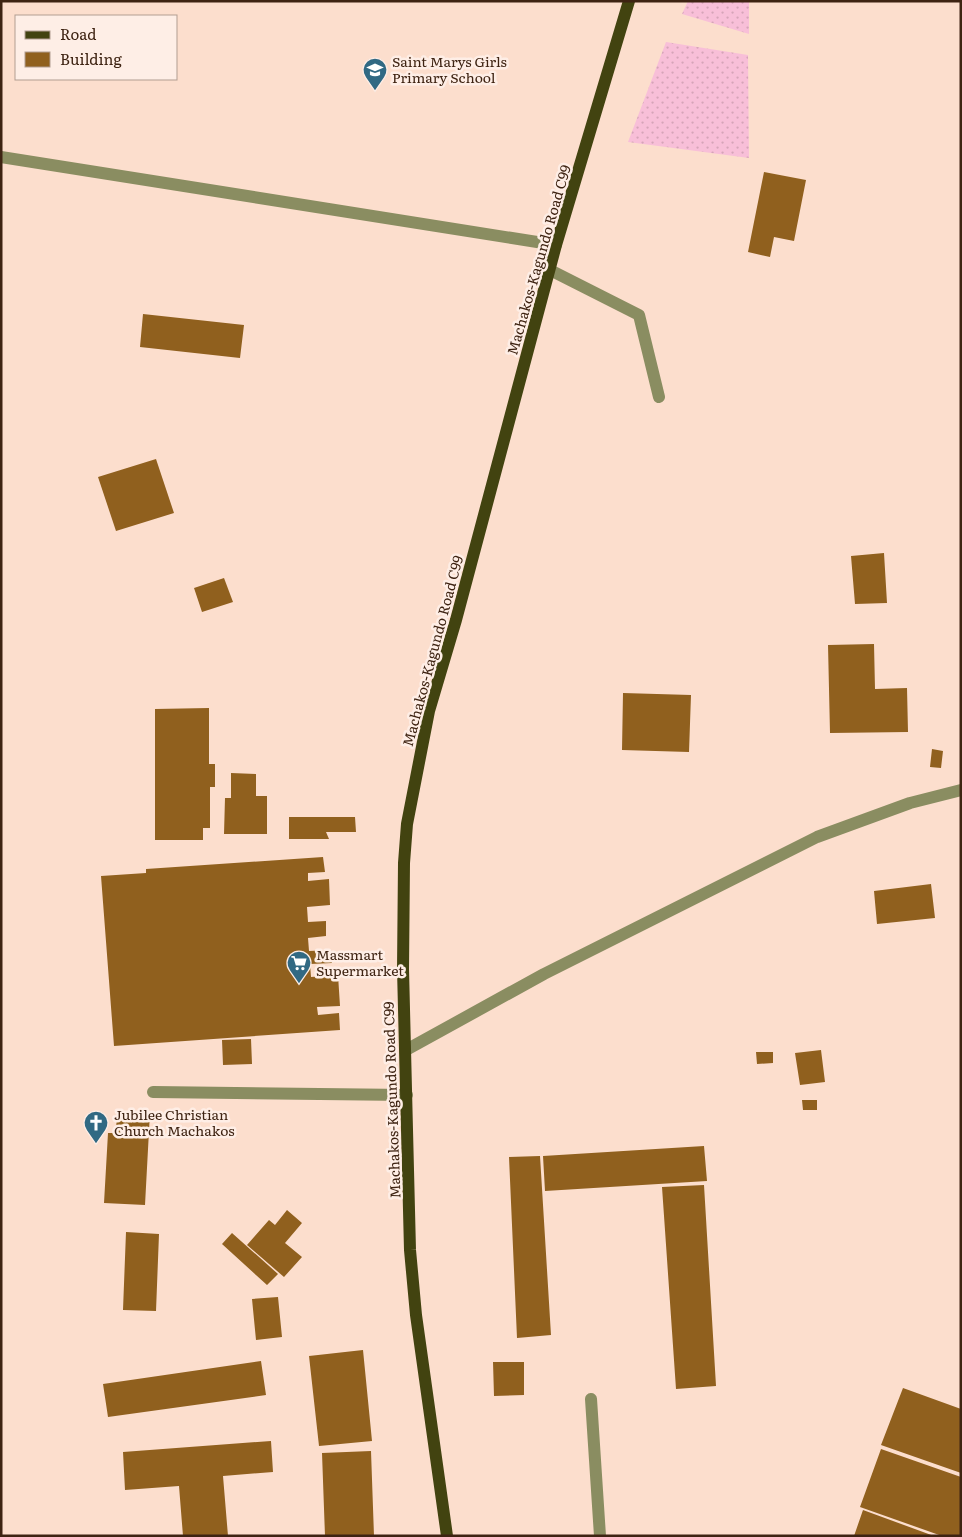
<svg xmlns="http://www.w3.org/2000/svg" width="962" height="1537" viewBox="0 0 962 1537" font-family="Literata,serif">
<defs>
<pattern id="grass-dots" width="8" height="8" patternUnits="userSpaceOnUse" patternTransform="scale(1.25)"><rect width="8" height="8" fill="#f8bfd8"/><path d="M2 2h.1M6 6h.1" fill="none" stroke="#d6a4b8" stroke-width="1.8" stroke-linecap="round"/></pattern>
</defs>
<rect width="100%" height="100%" fill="#fcdecd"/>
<!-- grass -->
<path fill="url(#grass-dots)" d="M 688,1 L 749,1 L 749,34 L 682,14 Z
M 666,42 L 748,55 L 749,158 L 628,142 Z"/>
<!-- building -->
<path fill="#90601e" d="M 764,172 L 806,180 L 794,241 L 774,237 L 770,257 L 748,252 Z
M 143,314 L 244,325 L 240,358 L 140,347 Z
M 156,459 L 174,513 L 116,531 L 98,477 Z
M 884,553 L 887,603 L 855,604 L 851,556 Z
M 224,578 L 233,602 L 202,612 L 194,588 Z
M 874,644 L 875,689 L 907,688 L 908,732 L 830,733 L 828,645 Z
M 623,693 L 691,695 L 689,752 L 622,750 Z
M 209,708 L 209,764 L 215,764 L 215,787 L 210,787 L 210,828 L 203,828 L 203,840 L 155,840 L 155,709 Z
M 932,749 L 943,751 L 941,768 L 930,767 Z
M 231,773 L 256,774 L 256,796 L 267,796 L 267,834 L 224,834 L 225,798 L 231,798 Z
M 289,817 L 355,817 L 356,832 L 326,832 L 329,839 L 289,839 Z
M 323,857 L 325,872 L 308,873 L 308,881 L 329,879 L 330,905 L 307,907 L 308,922 L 326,921 L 326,936 L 308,938 L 309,951 L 331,950 L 332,963 L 310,964 L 311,977 L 338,975 L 340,1006 L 317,1007 L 318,1015 L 339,1013 L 340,1030 L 114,1046 L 101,876 L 146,873 L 146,869 Z
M 931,884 L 935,918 L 877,924 L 874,891 Z
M 251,1039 L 252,1064 L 223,1065 L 222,1040 Z
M 821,1050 L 825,1082 L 800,1085 L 795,1053 Z
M 756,1052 L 773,1052 L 773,1063 L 757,1064 Z
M 802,1100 L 817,1100 L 817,1110 L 803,1110 Z
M 117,1111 L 150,1112 L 145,1205 L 104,1203 L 108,1133 L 116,1133 Z
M 704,1146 L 707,1181 L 545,1191 L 543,1156 Z
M 540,1156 L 551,1335 L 517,1338 L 509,1157 Z
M 704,1185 L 716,1386 L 676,1389 L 662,1187 Z
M 287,1210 L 302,1223 L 285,1243 L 302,1257 L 284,1277 L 247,1245 L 269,1220 L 275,1225 Z
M 126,1232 L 159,1234 L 156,1311 L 123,1310 Z
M 232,1233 L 278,1274 L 267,1285 L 222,1244 Z
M 278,1297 L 282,1337 L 256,1340 L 252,1299 Z
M 363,1350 L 372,1441 L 319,1446 L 309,1356 Z
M 261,1361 L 266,1395 L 108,1417 L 103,1384 Z
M 493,1362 L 524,1362 L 524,1395 L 494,1396 Z
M 903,1388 L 961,1409 L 961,1473 L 881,1445 Z
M 271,1441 L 273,1472 L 223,1476 L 228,1536 L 183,1536 L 179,1486 L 125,1490 L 123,1452 Z
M 881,1449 L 961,1477 L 961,1536 L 942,1536 L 860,1507 Z
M 371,1451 L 374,1536 L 325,1536 L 322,1453 Z
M 863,1510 L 934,1536 L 854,1536 Z"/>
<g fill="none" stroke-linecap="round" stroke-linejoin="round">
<!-- minor -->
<path stroke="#8a8d61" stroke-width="12" d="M 1,157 L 556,245
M 550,270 L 639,315 L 659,397
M 406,1050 L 544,974 L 817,837 L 910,803 L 961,790
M 153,1092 L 407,1095
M 591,1399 L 600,1536"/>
<!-- major -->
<path stroke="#424310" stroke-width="12" d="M 447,1536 L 416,1315 L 410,1250 L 403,969 L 404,863 L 407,824 L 429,711 L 456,620 L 556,245 L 629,1"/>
</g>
<!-- icons -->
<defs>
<symbol id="school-pin" viewBox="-11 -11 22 30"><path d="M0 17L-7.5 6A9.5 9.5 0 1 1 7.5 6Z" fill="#316983" stroke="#feeee6"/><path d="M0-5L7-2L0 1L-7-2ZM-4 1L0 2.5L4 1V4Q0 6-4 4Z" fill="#fff"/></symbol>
<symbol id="supermarket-pin" viewBox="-11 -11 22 30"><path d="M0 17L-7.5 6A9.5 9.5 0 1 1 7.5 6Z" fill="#316983" stroke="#feeee6"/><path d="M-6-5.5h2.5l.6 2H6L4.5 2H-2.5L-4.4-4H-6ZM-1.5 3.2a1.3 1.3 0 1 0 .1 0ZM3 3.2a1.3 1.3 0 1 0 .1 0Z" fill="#fff"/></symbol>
<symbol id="church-pin" viewBox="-11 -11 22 30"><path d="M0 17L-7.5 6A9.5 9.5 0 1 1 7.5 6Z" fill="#316983" stroke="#feeee6"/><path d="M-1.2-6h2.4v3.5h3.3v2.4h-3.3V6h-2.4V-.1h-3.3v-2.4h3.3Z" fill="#fff"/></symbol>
</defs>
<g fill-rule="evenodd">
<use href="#school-pin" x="361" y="56" width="28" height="38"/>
<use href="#supermarket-pin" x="285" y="949" width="28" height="38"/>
<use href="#church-pin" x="82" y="1109" width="28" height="38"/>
</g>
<g text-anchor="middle" stroke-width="5" stroke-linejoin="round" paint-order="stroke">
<!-- poi labels -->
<g font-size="14" fill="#3e2312" stroke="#feeee6" text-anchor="start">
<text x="392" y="67">Saint Marys Girls<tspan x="392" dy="16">Primary School</tspan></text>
<text x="316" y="960">Massmart<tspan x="316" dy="16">Supermarket</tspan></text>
<text x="114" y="1120">Jubilee Christian<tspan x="114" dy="16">Church Machakos</tspan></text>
</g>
<!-- street labels -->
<g font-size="14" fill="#3e2312" stroke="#feeee6">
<text transform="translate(539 260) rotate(-74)" y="5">Machakos-Kagundo Road C99</text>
<text transform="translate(433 651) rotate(-75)" y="5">Machakos-Kagundo Road C99</text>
<text transform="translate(392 1100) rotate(-92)" y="5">Machakos-Kagundo Road C99</text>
</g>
</g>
<!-- border -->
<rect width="962" height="1537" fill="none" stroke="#3e2312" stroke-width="5"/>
<!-- legend -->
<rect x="15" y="15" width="162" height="65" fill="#feeee6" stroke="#b19d91"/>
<rect x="25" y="31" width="25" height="8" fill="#424310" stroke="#b19d91"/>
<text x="60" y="40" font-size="15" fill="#3e2312">Road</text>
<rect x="25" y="52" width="25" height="15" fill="#90601e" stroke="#b19d91"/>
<text x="60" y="65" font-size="15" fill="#3e2312">Building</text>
</svg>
